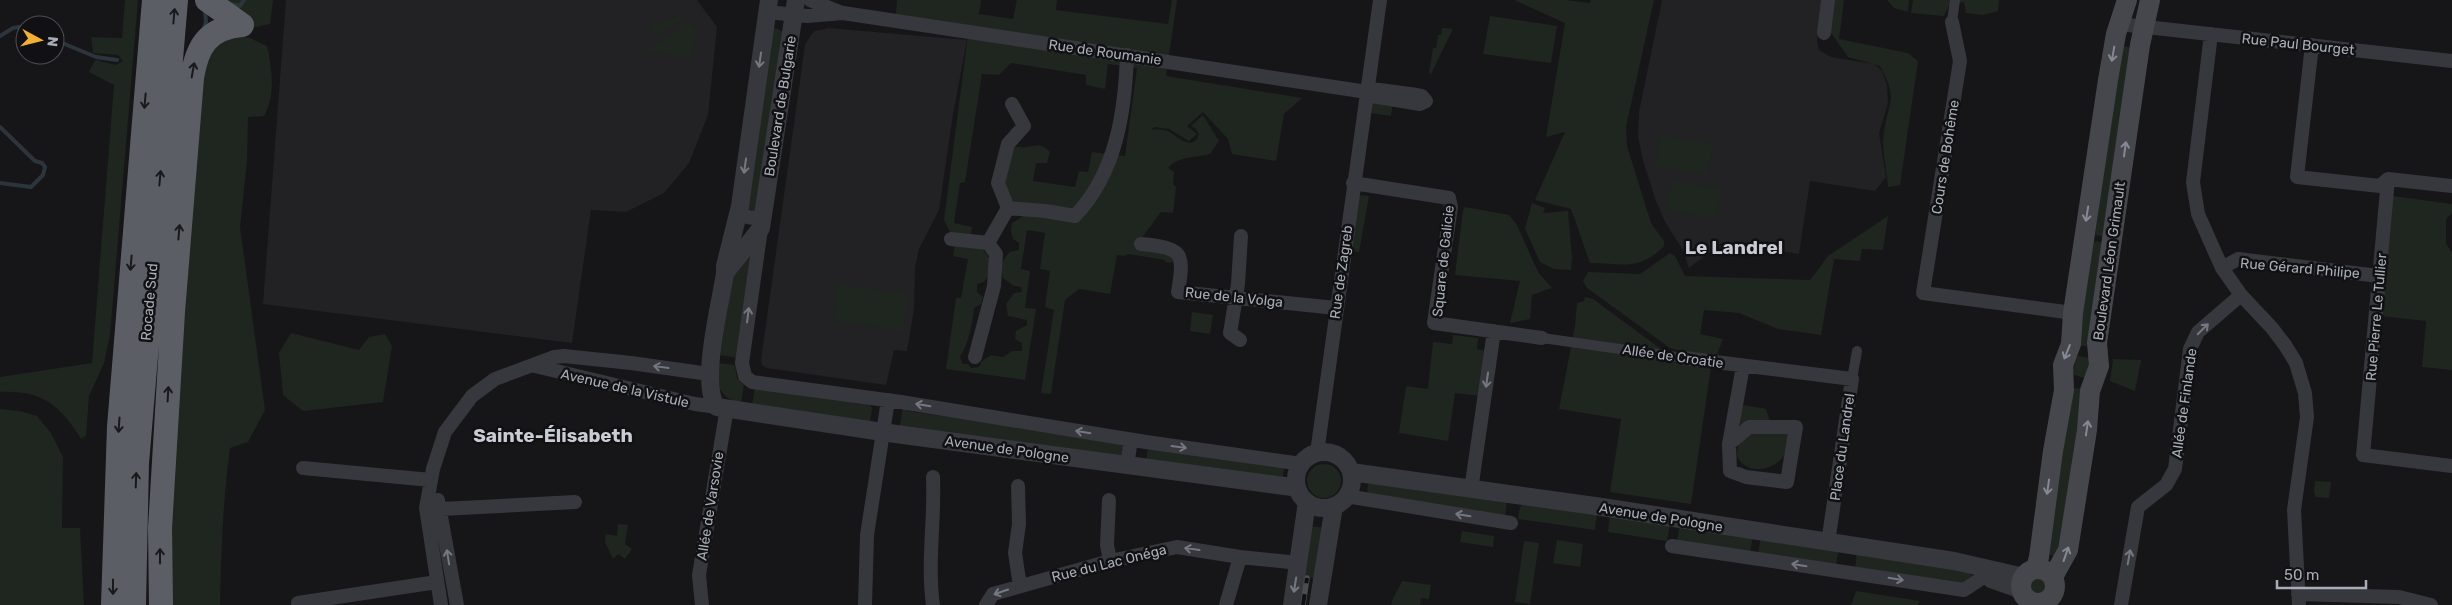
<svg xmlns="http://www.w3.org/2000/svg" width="2452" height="605" viewBox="0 0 2452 605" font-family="Rubik,sans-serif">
<rect width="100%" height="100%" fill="#161618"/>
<!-- built -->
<path fill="#222225" d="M 286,0 L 697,0 L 717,27 L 708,115 L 689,163 L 664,193 L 626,212 L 591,210 L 572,343 L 263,304 Z
M 1662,0 L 1822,0 L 1817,41 L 1819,50 L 1831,57 L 1874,64 L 1882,71 L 1887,85 L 1888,103 L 1879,133 L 1886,177 L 1875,191 L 1810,181 L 1799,254 L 1723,242 L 1689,268 L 1683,250 L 1665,222 L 1656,201 L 1644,164 L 1638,137 L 1639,112 Z
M 829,28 L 967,40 L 953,114 L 939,210 L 919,249 L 915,267 L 914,309 L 907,351 L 894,350 L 886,385 L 767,368 L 762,365 L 761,360 L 805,45 L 811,35 L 815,31 Z"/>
<!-- green -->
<path fill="#1e261f" d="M 125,0 L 138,0 L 110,335 L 104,363 L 89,396 L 86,436 L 81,439 C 60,405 42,390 0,392 L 0,377 L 92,363 L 114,85 L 89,72 L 95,60 L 116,65 L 123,61 L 118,55 L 93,53 L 91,37 L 122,38 Z
M 219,0 L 273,0 L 270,24 L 252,28 Z
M 897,0 L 981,0 L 979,14 L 1013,19 L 1017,0 L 1057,0 L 1056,10 L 1168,24 L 1172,0 L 1177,0 L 1166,76 L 1302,98 L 1284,114 L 1276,161 L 1232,154 L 1228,139 L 1203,112 L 1187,126 L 1197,134 L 1189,141 L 1169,129 L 1155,127 L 1151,130 C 1174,126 1174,142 1192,143 L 1197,139 L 1199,134 L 1195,128 L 1191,126 L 1203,115 L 1219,141 L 1210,154 C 1196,158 1178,156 1168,168 L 1174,172 L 1173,184 L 1176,187 L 1173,213 L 1161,212 L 1141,239 L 1172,252 L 1173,263 L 1165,262 L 1165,260 L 1128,254 L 1125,256 L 1117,255 L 1110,294 L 1079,289 L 1065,300 L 1051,394 L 1041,393 L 1054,310 L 1045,307 L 1050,271 L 1040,269 L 1045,233 L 1027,230 L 1021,269 L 1030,271 L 1025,308 L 1036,309 L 1025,380 L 946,369 L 956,298 L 961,298 L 968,259 L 953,256 L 955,245 L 981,247 L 990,259 C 989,270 991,282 977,284 L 977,292 L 983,297 L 981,304 L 974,308 C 973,323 968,345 960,357 L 963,364 L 968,364 L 971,368 L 979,367 L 982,361 L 991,355 L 1003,357 L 1012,351 L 1022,351 L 1022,343 L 1015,339 L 1016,331 L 1027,325 L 1027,320 L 1008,316 L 1006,304 L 1014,293 L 1022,292 L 1021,287 L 1014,286 L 1003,278 C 1000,266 1002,260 1010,252 L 1019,250 L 1019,243 L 1013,239 L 1011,231 L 1012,223 L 1027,214 L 1005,194 C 1003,175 1008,165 1015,147 C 1020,146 1023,148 1028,147 C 1039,145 1041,144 1050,152 L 1047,163 L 1036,163 L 1033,181 L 1075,187 L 1079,171 L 1088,172 L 1092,152 L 1125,156 L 1137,68 L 1108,64 L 1105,89 L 1086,85 L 1086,75 L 1011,63 L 999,75 L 982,74 L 965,182 L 960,183 L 954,223 L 972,227 L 970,238 L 952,236 L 944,220 L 969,27 L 896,14 Z
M 1514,0 L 1566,0 L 1590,3 L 1591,0 L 1654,0 L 1626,127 L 1627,146 L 1651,223 L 1664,241 L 1664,246 C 1639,272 1622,263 1590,263 L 1571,209 L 1535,200 L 1565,132 L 1546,137 L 1565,23 Z
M 1831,0 L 1844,0 L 1839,39 L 1908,53 L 1918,61 L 1900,185 L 1888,187 C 1887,170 1881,149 1884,132 C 1889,100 1898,99 1880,66 L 1848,57 L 1829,30 Z
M 1887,0 L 1909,0 L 1908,12 L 1894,8 Z
M 1913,0 L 1999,0 L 1998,11 L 1983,15 L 1966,13 L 1964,2 L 1949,5 L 1944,16 L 1911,13 Z
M 685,14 L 686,16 L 657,37 L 649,27 Z
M 1490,16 L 1557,26 L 1551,63 L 1483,54 Z
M 688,21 L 697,29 L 692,58 L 646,51 Z
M 776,28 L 783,32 L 759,210 L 752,214 L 742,204 L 773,29 Z
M 1442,28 L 1453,29 L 1431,74 L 1429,73 L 1433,48 L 1436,48 L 1438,35 L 1441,35 Z
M 232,34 L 250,38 L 267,46 C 272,70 276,94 264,116 L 248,117 L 247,162 L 240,227 L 265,410 L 248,442 L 230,448 C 223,500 221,552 220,605 L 172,605 L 172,489 L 203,63 L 217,40 Z
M 2119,46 L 2137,48 L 2107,237 L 2095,235 Z
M 1371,103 L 1393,103 L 1391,116 L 1370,113 Z
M 1660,135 L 1713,143 L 1708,174 L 1655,167 Z
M 1671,181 L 1722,188 L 1717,218 L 1667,211 Z
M 1359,195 L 1369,196 L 1359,252 L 1350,251 Z
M 2393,196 L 2452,204 L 2452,213 L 2446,219 L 2446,244 L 2452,252 L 2452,370 L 2422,367 L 2426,321 L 2381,316 Z
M 1532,203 L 1545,208 L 1543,213 L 1568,211 L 1572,257 L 1571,270 L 1554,269 L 1540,262 L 1525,229 Z
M 1465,207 L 1509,215 L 1517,225 L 1538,272 L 1552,288 L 1532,295 L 1530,319 L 1510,323 L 1520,281 L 1455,275 L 1463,210 Z
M 1888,216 L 1883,250 L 1862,249 L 1860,261 L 1834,259 L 1821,335 L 1778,329 L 1739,313 L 1704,310 L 1700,334 L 1723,339 L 1715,359 L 1670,348 L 1587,288 L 1583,281 L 1588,272 L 1640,274 L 1670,253 L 1675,256 L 1685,276 L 1810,280 L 1828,256 Z
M 2097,241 L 2104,243 L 2092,347 L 2076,345 L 2092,243 Z
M 754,246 L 737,358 L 720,355 L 734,266 Z
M 838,284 L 909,294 L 903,331 L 833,321 Z
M 1585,297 L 1593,299 L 1661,349 L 1711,367 L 1691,504 L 1610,492 L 1621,419 L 1559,409 L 1575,326 L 1577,303 L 1584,301 Z
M 1192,312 L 1213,315 L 1210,334 L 1190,331 Z
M 291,333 L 359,350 L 369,337 L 385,334 L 392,346 L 383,402 L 303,411 L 283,395 L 279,353 Z
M 1453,335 L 1478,338 L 1477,349 L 1486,351 L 1481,396 L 1455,393 L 1448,441 L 1399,433 L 1406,386 L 1428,389 L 1433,342 L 1452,344 Z
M 2078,356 L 2091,358 L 2087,379 L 2072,374 L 2072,360 Z
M 2113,359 L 2141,360 L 2135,391 L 2110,381 Z
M 718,363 L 735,365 L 737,378 L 744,385 L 741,403 C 716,396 718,386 718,363 Z
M 755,387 L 870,405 L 872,408 L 870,423 L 752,405 Z
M 2072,388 L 2084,389 L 2076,459 L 2056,557 L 2045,553 Z
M 1742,405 L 1766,409 L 1771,425 L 1792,432 C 1790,439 1789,446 1786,452 C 1777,471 1747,477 1737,456 Z
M 903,407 L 907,408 L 907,411 L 1126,443 L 1124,460 L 899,430 Z
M 0,409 L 20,411 L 37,416 L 51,433 L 63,457 L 62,528 L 80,528 L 84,605 L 0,605 Z
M 1148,447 L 1284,467 L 1282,482 L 1146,464 Z
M1307 481a17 17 0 1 1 34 0a17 17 0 1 1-34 0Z
M 2315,481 L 2331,482 L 2329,498 L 2316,497 L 2314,493 Z
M 1368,483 L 1507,499 L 1505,516 L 1367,495 Z
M 1525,502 L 1597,513 L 1595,530 L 1518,519 L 1520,507 Z
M 1610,515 L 1670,523 L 1667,541 L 1608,532 Z
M 618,524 L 628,525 L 625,544 L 632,549 L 625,559 L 618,554 L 613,559 L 605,542 L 606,534 L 617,536 Z
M 1309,526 L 1326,528 L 1319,579 L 1301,576 Z
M 1679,528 L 1753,535 L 1750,553 L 1677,541 Z
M 1462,531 L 1494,536 L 1493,547 L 1460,542 Z
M 1761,536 L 1839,548 L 1836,566 L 1758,554 Z
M 1557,540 L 1583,544 L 1580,567 L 1553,563 Z
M 1524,541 L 1539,543 L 1530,604 L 1515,602 Z
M 1857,551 L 1954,565 L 1978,579 L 1967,585 L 1855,569 Z
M2029 585a9 9 0 1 1 18 0a9 9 0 1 1-18 0Z
M 1402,581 L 1431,585 L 1429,599 L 1421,598 L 1420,605 L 1391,605 C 1393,596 1399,589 1402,581 Z
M 1856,591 L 1920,601 L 1918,605 L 1851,605 Z"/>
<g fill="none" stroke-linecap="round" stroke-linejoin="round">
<!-- stream -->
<path stroke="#2c353c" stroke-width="4" d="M 230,4 L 240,6 L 244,0
M 204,28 L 206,22 L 205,11
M 0,36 L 13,28 L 25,26
M 55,40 L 96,57 L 117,60
M 0,127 L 35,161 L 42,163 L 45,167 L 43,175 L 31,187 L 0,183"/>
<!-- pedestrian -->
<path stroke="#37383d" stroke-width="10" d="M 1952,22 L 1955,0
M 1542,338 L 1684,358
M 1852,379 L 1857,351"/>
<!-- minor -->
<path stroke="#37383d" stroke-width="14" d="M 810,0 L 842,13
M 767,12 L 807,16 L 843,13 L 1354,90 L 1366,92 L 1372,89 L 1417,95 L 1422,96 L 1426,101 L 1420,104 L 1372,96 L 1366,92
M 1952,22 L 1960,61 L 1923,293 L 2073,313
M 2119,24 L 2452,61
M 1824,33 L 1828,0
M 2211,34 L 2193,182 L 2198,214 L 2222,268 L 2241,295 L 2272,328 L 2285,345 L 2296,363 L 2305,393 L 2307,417 L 2294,510 L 2299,605
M 2312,45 L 2297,177 L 2380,186 L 2388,179 L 2452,186
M 2388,179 L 2363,455 L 2452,466
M 1353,183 L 1449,198 L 1451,207 L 1434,323 L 1542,338
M 740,206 L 741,213 C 749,220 755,219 763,213
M 1008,208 L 1045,211 L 1075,216 C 1116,173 1125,113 1127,55
M 1008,208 L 998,183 L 1008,144 L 1024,126 L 1012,104
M 761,229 L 742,363 L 745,376 L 752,382 L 901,402 L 1146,442 L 1302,464
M 951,239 L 988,243
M 988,243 L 1008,208
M 1141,244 C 1182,248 1185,251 1178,292 L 1336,308
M 2222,268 L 2238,259 L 2379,276
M 1240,340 L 1230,333 L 1238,284 L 1241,236
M 975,357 L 994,286 L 996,254 L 988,243
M 1684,358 L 1852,379 L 1828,543
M 535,366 L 695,404 L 717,407
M 1729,444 L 1749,427 L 1796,427 L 1787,482 L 1746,477 L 1730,471 L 1729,444 L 1743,366
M 1317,453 L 1380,0
M 1127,465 L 1131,440
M 303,468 L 431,480
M 1018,486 L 1019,524 L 1015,553 L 1020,586
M 1471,490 L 1494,331
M 1345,499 L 1352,497 L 1511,523
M 438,500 L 457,605
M 1109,500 L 1107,545 L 1110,561
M 441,509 L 575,502
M 1672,546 L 1964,590 L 1985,576
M 2298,594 L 2399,597 L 2431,605
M 298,603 L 437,582
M 441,605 L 426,508 L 433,469 L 445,432 L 472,396 L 495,379 L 554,357 L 564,356 L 631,363 L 709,374
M 702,605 L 699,575 L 727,408
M 865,605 L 867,535 L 888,400
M 933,605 C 927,562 935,520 933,477
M 986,605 L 993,594 L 1110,561 L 1177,547 L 1240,557 L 1299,563
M 1226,605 L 1240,557
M 2121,605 L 2138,507 L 2166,485 L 2175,469 L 2190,349 L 2198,332 L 2241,295"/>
<!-- tertiary -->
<path stroke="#37383d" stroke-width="18" d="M 769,0 L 740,206 L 725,266 L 725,273 C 721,302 699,385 717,407 L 896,434 L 1292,487 L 1298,490
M 725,273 L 761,228 L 796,0
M1296 480a28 28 0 1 1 56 0a28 28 0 1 1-56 0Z
M 1351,472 L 1602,507 L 1954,561 L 2024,577
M 1991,579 L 2022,590
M 1292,605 L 1307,502
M 1318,605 L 1334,506"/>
<!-- secondary -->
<path stroke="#45474d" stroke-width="20" d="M2021 586a17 17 0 1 1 34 0a17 17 0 1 1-34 0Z
M 2036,569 L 2039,557 L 2053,451 L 2064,390 L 2063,365 L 2071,344 L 2073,313 L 2108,80 L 2116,34 L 2127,0
M 2053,577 L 2068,550 L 2087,430 L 2090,391 L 2099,366 L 2097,343 L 2140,45 L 2150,0"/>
<!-- trunk -->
<path stroke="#5b5e65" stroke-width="24" d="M 207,0 L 242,25
M 113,605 L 119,427 L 154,0
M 134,605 L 137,463 L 176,0
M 161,605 L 160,528 L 173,312 L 192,78 C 197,46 208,28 242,25"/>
<defs>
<path id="rail" d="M 1303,605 L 1307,578"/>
</defs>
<!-- rail casing -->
<use href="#rail" stroke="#4a4c52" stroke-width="5.5"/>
<!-- rail -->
<use href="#rail" stroke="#111113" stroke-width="4" stroke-dasharray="11" stroke-linecap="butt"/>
</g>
<!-- one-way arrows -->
<defs><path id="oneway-shaft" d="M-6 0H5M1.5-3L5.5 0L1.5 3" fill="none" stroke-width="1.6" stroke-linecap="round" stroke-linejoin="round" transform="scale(1.25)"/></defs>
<g stroke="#18191b">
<use href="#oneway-shaft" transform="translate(174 16) rotate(-85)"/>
<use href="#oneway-shaft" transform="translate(193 70) rotate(-80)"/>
<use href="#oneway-shaft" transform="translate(145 101) rotate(95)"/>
<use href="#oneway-shaft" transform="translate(160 178) rotate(-85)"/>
<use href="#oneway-shaft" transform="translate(179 232) rotate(-85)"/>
<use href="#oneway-shaft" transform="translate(131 263) rotate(95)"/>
<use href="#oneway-shaft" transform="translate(168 394) rotate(-87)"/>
<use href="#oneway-shaft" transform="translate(119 425) rotate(94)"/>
<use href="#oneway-shaft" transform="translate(136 480) rotate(-88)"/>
<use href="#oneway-shaft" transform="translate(160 556) rotate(-90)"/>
<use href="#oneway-shaft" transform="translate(113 587) rotate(90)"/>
</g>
<g stroke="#858993">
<use href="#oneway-shaft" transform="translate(2113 54) rotate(100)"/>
<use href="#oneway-shaft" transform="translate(2125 149) rotate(-82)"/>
<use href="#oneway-shaft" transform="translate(2087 214) rotate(99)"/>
<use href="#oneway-shaft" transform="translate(2067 352) rotate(112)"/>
<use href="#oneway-shaft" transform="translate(2087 428) rotate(-82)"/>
<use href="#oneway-shaft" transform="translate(2048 487) rotate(98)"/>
<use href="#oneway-shaft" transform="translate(2066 554) rotate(-71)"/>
</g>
<g stroke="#757881">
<use href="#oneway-shaft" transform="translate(760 60) rotate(98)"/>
<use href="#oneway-shaft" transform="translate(745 166) rotate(98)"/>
<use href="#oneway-shaft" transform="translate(748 315) rotate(-83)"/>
<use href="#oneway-shaft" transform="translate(2203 329) rotate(-45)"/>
<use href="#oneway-shaft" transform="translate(661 367) rotate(-172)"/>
<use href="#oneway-shaft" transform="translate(1487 380) rotate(98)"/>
<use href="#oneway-shaft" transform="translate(923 405) rotate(-171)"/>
<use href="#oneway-shaft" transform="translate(1083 432) rotate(-171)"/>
<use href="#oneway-shaft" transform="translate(1179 447) rotate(8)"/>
<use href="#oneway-shaft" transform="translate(1463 515) rotate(-171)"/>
<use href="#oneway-shaft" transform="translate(1192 549) rotate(-172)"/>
<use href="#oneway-shaft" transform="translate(448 557) rotate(-99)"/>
<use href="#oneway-shaft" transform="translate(2129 557) rotate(-80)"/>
<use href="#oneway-shaft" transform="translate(1799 565) rotate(-171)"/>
<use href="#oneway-shaft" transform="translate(1896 579) rotate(9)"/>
<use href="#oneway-shaft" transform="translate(1295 585) rotate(99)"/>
<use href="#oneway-shaft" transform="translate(1001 592) rotate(161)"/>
</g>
<g text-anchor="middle" stroke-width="5" stroke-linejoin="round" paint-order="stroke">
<!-- street labels -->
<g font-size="14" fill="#a8adb8" stroke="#111113">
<text transform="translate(2298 44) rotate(6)" y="5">Rue Paul Bourget</text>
<text transform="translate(1105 52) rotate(8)" y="5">Rue de Roumanie</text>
<text transform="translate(780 106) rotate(-81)" y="5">Boulevard de Bulgarie</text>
<text transform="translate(1945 157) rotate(-81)" y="5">Cours de Bohême</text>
<text transform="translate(1443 261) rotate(-84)" y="5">Square de Galicie</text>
<text transform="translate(2109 261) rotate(-82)" y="5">Boulevard Léon Grimault</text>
<text transform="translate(2300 268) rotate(5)" y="5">Rue Gérard Philipe</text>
<text transform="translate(1341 272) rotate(-82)" y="5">Rue de Zagreb</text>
<text transform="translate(1234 297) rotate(6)" y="5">Rue de la Volga</text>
<text transform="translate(149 302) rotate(-85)" y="5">Rocade Sud</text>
<text transform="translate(2376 317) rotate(-85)" y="5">Rue Pierre Le Tullier</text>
<text transform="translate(1673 356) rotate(8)" y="5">Allée de Croatie</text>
<text transform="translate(625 388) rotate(13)" y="5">Avenue de la Vistule</text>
<text transform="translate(2184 403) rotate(-82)" y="5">Allée de Finlande</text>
<text transform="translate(1842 447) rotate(-82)" y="5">Place du Landrel</text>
<text transform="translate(1007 449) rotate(8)" y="5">Avenue de Pologne</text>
<text transform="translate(710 506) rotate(-81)" y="5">Allée de Varsovie</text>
<text transform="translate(1661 517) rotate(9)" y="5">Avenue de Pologne</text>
<text transform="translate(1109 563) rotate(-14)" y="5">Rue du Lac Onéga</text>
</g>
<!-- district labels -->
<g font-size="19" font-weight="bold" fill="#c9ccd4" stroke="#111113">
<text x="1734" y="254">Le Landrel</text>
<text x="553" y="442">Sainte-Élisabeth</text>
</g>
</g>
<!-- north arrow -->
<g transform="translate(40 40) rotate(97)"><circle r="24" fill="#111113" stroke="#4d4f55"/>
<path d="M0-4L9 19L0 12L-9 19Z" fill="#f2b134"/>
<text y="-8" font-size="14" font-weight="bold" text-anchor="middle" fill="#a8adb8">N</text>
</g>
<!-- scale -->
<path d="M2277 580v8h89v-8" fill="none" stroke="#a8adb8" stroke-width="2.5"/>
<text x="2284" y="580" font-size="15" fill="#a8adb8" stroke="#111113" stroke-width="4" paint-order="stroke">50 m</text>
</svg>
